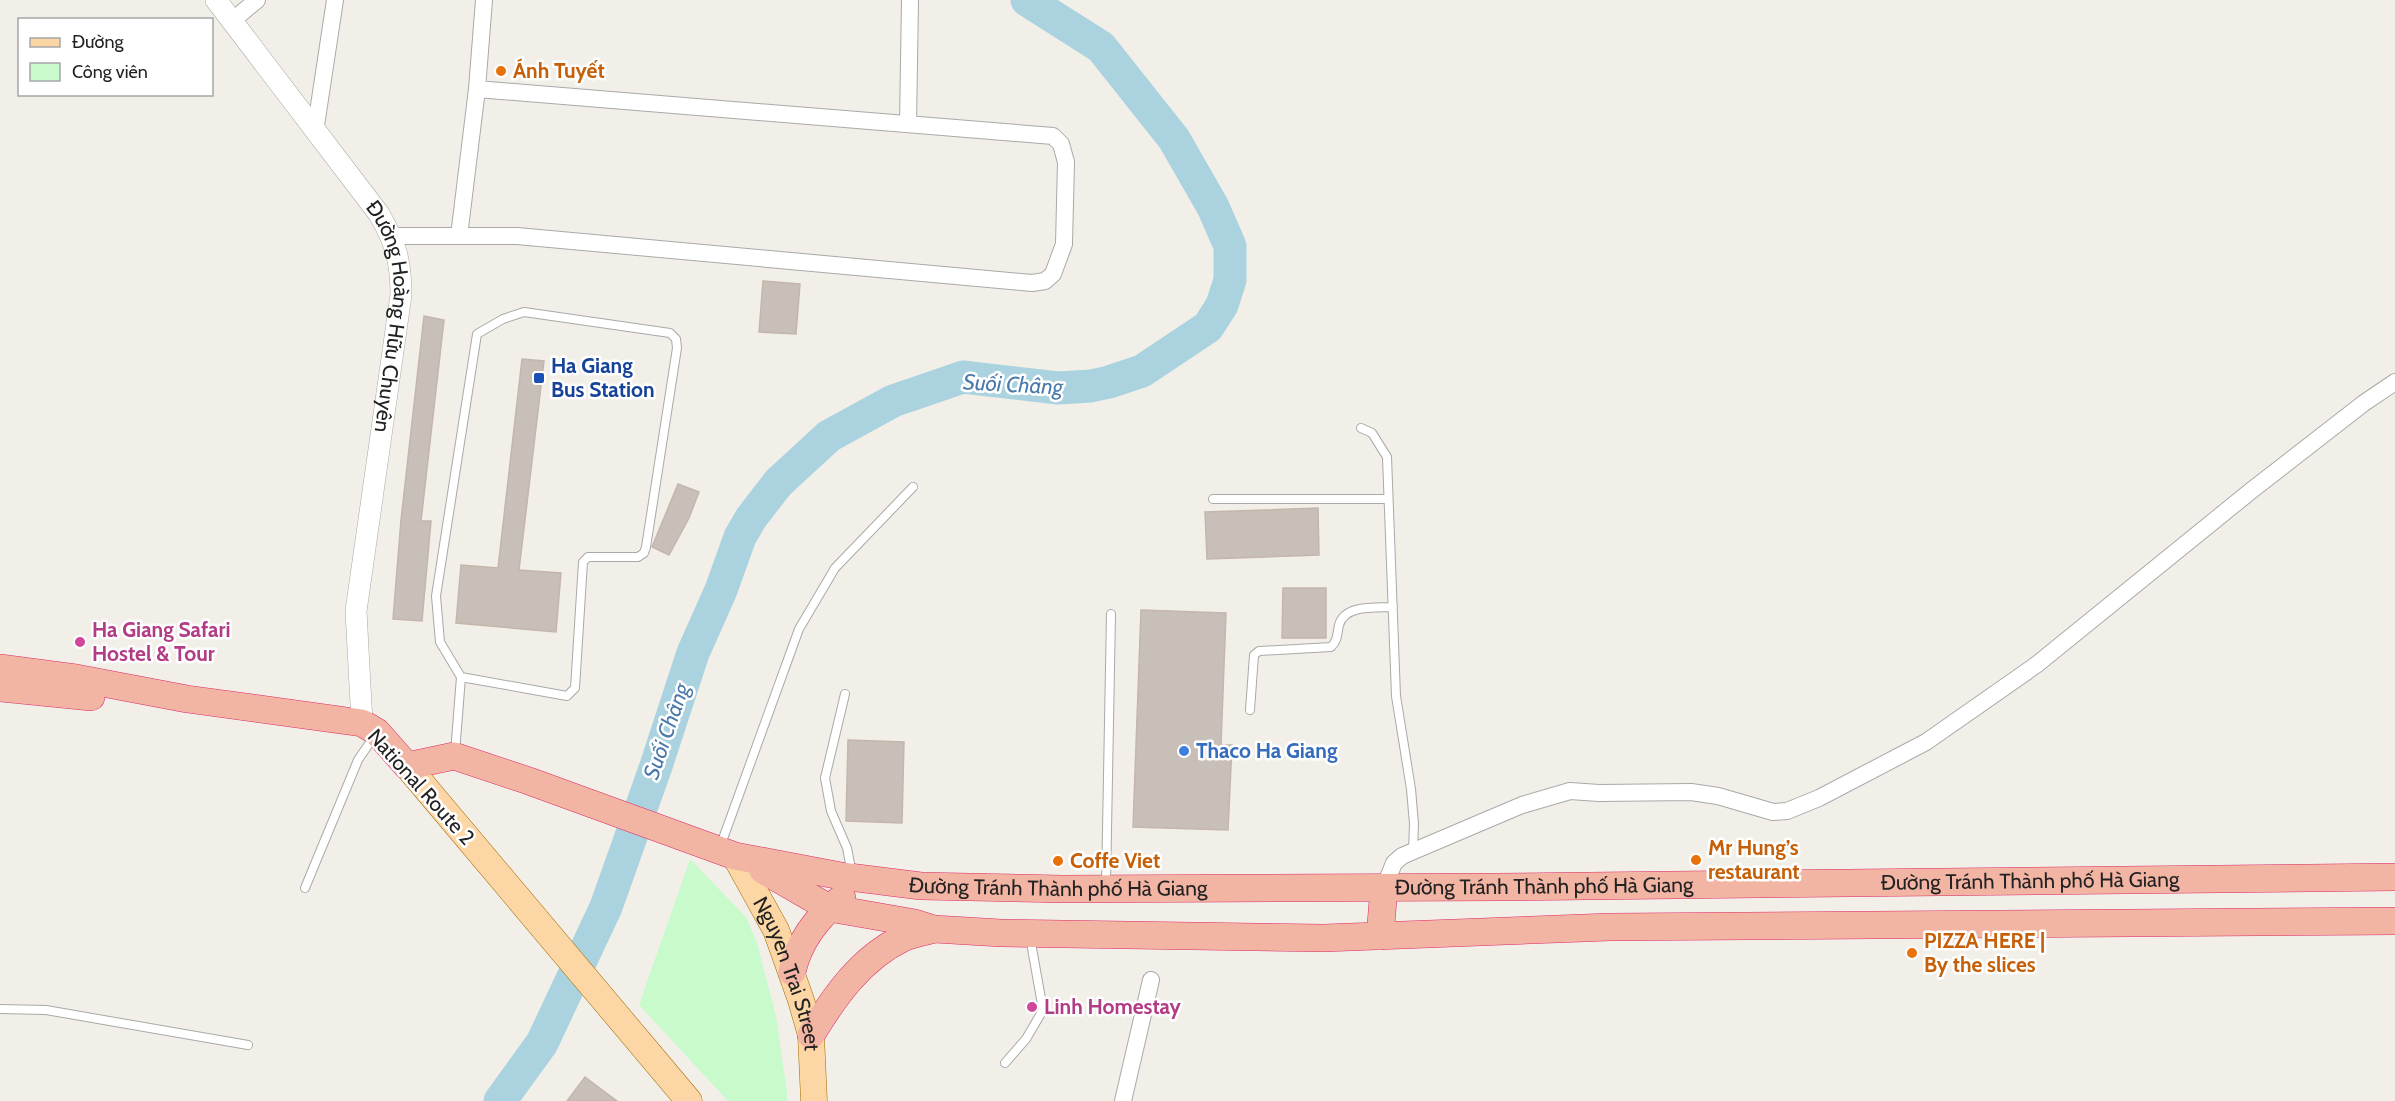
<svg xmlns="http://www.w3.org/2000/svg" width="2395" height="1101" viewBox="0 0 2395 1101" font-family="Cabin,sans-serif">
<rect width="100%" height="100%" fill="#f2efe9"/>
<!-- park -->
<path fill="#c8facc" d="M 690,859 L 746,917 L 757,943 L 776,1016 L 787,1092 L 787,1101 L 728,1101 L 639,1005 Z"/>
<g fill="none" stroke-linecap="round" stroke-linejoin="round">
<!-- river -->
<path stroke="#aad3df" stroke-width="33" d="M 500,1101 L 542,1043 L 606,907 L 656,766 L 693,653 L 721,590 L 740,537 L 751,518 L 778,483 L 829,436 L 893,401 L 963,377 L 1058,388 L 1091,386 L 1109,382 L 1142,371 L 1208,327 L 1222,305 L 1230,280 L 1230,246 L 1213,207 L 1174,139 L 1101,47 L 1027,0"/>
</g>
<!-- building -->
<path fill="#c7bfb8" stroke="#c4b6ab" stroke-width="1.5" d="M 763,281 L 800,284 L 796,334 L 759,332 Z
M 424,316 L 444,320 L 421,521 L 431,521 L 422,621 L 393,619 L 401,520 Z
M 522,359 L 544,361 L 519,570 L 561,573 L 556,632 L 456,623 L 461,565 L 498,568 Z
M 678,484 L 699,492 L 689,518 L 669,555 L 652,547 Z
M 1318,508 L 1319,555 L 1207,559 L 1205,512 Z
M 1283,588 L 1326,588 L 1326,638 L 1282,638 Z
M 1141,610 L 1226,613 L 1221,745 L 1232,745 L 1228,830 L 1133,827 Z
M 848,740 L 904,742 L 902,823 L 846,821 Z
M 585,1077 L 617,1101 L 567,1101 Z"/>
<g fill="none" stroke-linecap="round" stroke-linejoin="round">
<defs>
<path id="service" d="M 1361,428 L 1372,433 L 1387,457 L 1396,696 L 1411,789 L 1414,824 L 1413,851
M 1213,499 L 1388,499
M 845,694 L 825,778 L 831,811 L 847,848 L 852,874
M 1250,710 L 1254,655 L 1259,651 L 1331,647 C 1338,640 1337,634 1339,625 C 1345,604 1376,608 1393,607
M 455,753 L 461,677 L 440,642 L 436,596 L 477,334 L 503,319 L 524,312 L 670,333 L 676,339 L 677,348 L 646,547 L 644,553 L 638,557 L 588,557 L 583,562 L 575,688 L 567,696 L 461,677
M 720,847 L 799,629 L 835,568 L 913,487
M 1106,884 L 1111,614
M 305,888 L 358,760 L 375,735
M 0,1009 L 46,1010 L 248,1045
M 1005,1063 L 1026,1039 L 1043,1010 L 1030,937"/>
<path id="minor" d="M 232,21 L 257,0
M 908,124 L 910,0
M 315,132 L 335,0
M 392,236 L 517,236 L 1032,283 L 1045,281 L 1053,274 L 1064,244 L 1066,162 L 1061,144 L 1053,136 L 477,89
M 459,236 L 477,89 L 484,0
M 1384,888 L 1394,863 L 1402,856 L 1522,805 L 1570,791 L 1599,793 L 1691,792 L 1718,796 L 1773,812 L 1787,811 L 1819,798 L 1926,742 L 2036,665 L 2252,490 L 2364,403 L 2395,382
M 1123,1101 L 1151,980"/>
<g id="tertiary">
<path id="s1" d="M 216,0 L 379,214 C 396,243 401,262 401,295 L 356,611 L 362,723"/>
</g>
<g id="primary">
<path d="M 407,766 L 689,1101"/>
<path id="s2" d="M 735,856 L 776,930 L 801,1000 L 811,1035 L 814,1101"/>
</g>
<g id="trunk">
<path id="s3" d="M 0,668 L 76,678 L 187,699 L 362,723 L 377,732 L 407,766 L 454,756 L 529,781 L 735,856 L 841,876 L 921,886 L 1063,889 L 1497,887 L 2395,877"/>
<path d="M 0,688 L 91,697"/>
<path d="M 763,870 L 829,908 L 915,923 L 934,929 L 1001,933 L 1324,938 L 1610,927 L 2395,921"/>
<path d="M 1380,936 L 1384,888"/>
<path d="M 792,972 C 799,941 817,917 842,898"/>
<path d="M 811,1035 C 834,997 861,958 903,938 C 913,934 924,932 934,929"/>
</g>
</defs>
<!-- service casing -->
<use href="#service" stroke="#a9a9a9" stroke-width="10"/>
<!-- minor casing -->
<use href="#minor" stroke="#a9a9a9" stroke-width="18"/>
<!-- tertiary casing -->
<use href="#tertiary" stroke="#a9a9a9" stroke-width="22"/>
<!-- primary casing -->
<use href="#primary" stroke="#a06b00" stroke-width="27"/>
<!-- trunk casing -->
<use href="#trunk" stroke="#dc2a67" stroke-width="28"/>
<!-- service -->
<use href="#service" stroke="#fff" stroke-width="8"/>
<!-- minor -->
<use href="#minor" stroke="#fff" stroke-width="16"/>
<!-- tertiary -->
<use href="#tertiary" stroke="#fff" stroke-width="21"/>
<!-- primary -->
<use href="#primary" stroke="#fcd6a4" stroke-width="26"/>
<!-- trunk -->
<use href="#trunk" stroke="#f2b4a3" stroke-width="27"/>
</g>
<!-- markers -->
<g fill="#e8710a" stroke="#fff" stroke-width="2">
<circle cx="501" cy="71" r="6"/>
<circle cx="1696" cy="860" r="6"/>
<circle cx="1058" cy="861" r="6"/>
<circle cx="1912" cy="953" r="6"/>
</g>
<rect fill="#1a4fb4" stroke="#fff" stroke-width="2" x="533" y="372" width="12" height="12" rx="3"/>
<g fill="#d1479c" stroke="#fff" stroke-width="2">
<circle cx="80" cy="642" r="6"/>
<circle cx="1032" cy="1007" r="6"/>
</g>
<circle fill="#3f7fe0" stroke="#fff" stroke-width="2" cx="1184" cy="751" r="6"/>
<g text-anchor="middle" stroke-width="5" stroke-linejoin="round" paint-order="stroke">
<!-- food labels -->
<g font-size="21" font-weight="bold" fill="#c56008" stroke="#fff" text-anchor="start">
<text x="513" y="78">Ánh Tuyết</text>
<text x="1708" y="855">Mr Hung’s<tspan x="1708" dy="24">restaurant</tspan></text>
<text x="1070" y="868">Coffe Viet</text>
<text x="1924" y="948">PIZZA HERE |<tspan x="1924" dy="24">By the slices</tspan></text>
</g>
<!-- street labels -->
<g font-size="21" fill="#222" stroke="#fff">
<text dy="7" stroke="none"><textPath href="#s1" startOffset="374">Đường Hoàng Hữu Chuyên</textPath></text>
<text transform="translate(421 787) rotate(48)" y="7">National Route 2</text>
<text dy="7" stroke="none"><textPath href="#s3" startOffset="2073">Đường Tránh Thành phố Hà Giang</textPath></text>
<text dy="7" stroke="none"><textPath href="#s3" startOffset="1101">Đường Tránh Thành phố Hà Giang</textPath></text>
<text dy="7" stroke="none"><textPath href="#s3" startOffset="1587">Đường Tránh Thành phố Hà Giang</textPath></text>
<text dy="7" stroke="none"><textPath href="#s2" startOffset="130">Nguyen Trai Street</textPath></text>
</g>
<!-- transit labels -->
<g font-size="21" font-weight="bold" fill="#164399" stroke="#fff" text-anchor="start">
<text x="551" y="373">Ha Giang<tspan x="551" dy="24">Bus Station</tspan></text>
</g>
<!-- hotel labels -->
<g font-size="21" font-weight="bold" fill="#b23c85" stroke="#fff" text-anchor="start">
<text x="92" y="637">Ha Giang Safari<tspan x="92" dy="24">Hostel &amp; Tour</tspan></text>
<text x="1044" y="1014">Linh Homestay</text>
</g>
<!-- shop labels -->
<g font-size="21" font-weight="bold" fill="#366cbe" stroke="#fff" text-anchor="start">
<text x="1196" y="758">Thaco Ha Giang</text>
</g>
<!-- water labels -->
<g font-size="22" font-style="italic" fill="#4a7aab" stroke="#fff">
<text transform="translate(1013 384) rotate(3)" y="8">Suối Châng</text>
<text transform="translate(666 731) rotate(-71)" y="8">Suối Châng</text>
</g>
</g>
<!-- legend -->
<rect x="18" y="18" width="195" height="78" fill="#ffffff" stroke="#a7a7a7" stroke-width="1.5"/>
<rect x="30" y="38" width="30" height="9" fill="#fcd6a4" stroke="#a7a7a7" stroke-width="1.5"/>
<text x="72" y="48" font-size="18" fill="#222222">Đường</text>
<rect x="30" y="63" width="30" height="18" fill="#c8facc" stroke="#a7a7a7" stroke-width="1.5"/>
<text x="72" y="78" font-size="18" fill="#222222">Công viên</text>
</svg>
